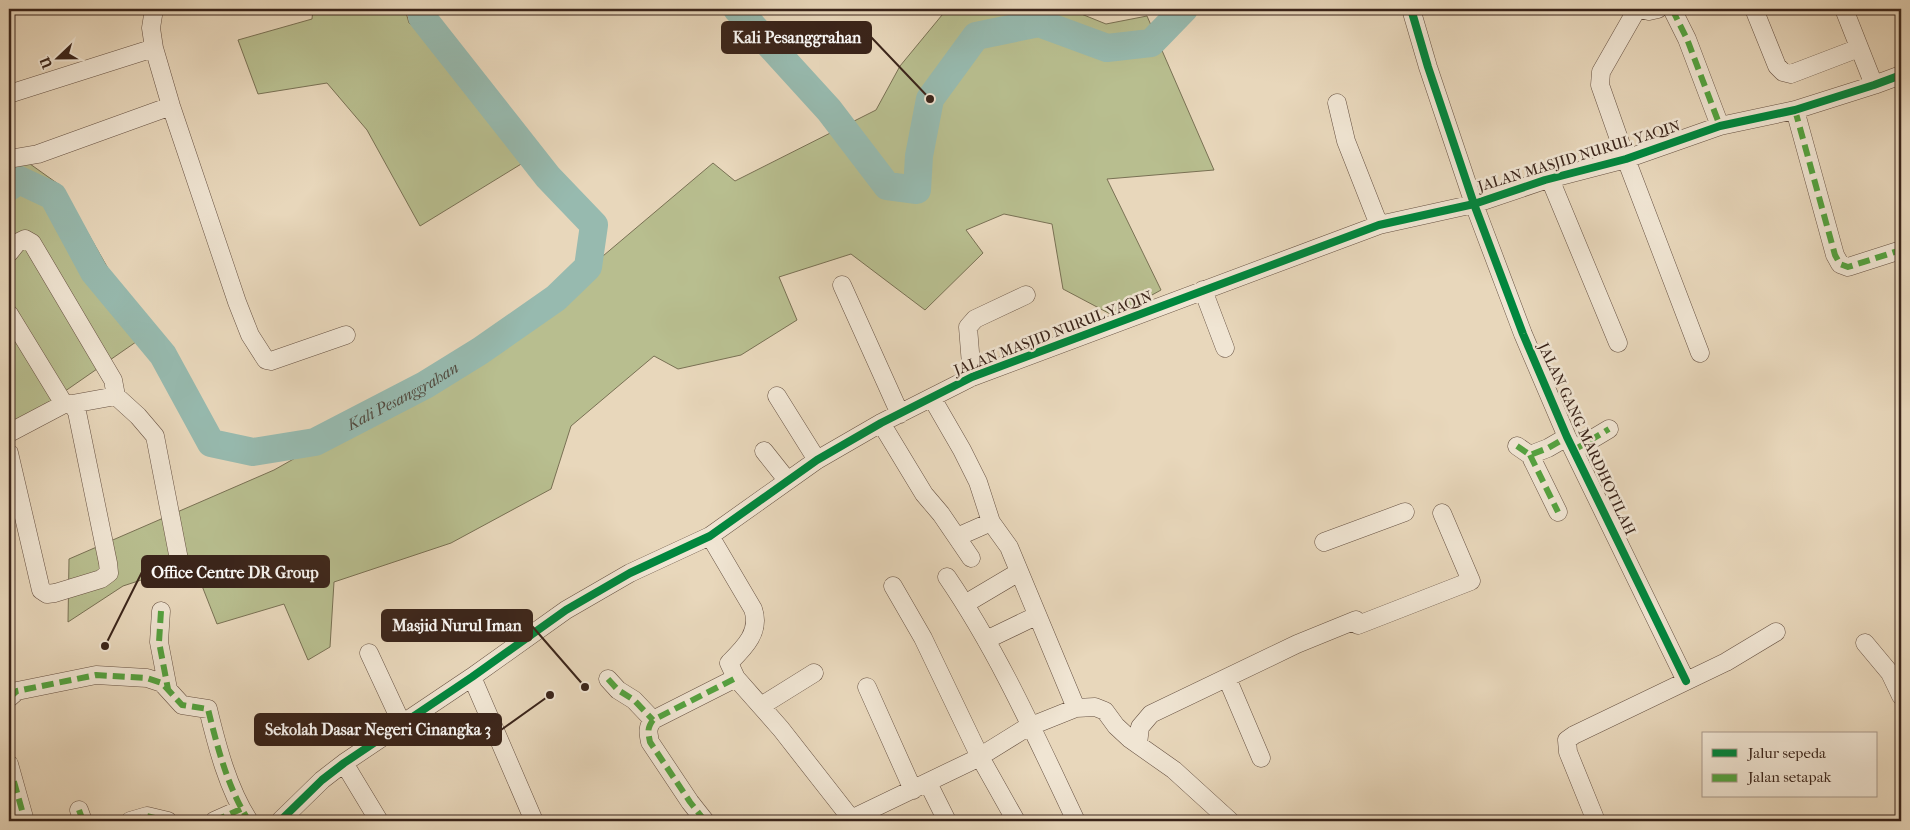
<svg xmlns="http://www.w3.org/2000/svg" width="1910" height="830" viewBox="0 0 1910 830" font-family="'IM FELL French Canon',serif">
<rect width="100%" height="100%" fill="#e8d7bb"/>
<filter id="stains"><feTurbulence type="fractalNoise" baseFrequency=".004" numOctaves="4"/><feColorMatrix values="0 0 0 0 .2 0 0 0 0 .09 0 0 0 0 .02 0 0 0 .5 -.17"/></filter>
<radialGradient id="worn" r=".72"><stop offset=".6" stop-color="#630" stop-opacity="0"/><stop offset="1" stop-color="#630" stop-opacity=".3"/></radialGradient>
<!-- green -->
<path fill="#b8be8f" stroke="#797154" d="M 313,9 L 405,9 L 409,23 L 450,50 L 531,158 L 420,226 L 367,130 L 327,83 L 258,94 L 238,40 L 312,19 Z
M 947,9 L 1069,9 L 1106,24 L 1147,16 L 1214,170 L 1107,179 L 1161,290 L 1114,316 L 1063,289 L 1052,224 L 1004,214 L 966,230 L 983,253 L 925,310 L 851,254 L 779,277 L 797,320 L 741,355 L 678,369 L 654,356 L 571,426 L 551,489 L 451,543 L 334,582 L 330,647 L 308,660 L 284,604 L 217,624 L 193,563 L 123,586 L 68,622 L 69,559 L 274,470 L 500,343 L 713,163 L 735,181 L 876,110 L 900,66 Z
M 9,149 L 61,186 L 146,335 L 9,430 Z"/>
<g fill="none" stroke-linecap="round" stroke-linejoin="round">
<!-- river -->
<g stroke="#97baaf" stroke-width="28">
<path d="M 737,9 L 829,110 L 887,186 L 917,190 L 919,156 L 930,99 L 976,36 L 1039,23 L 1107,48 L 1151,43 L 1184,9"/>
<path id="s1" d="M 9,187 L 19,180 L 53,196 L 94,272 L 163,355 L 211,443 L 253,452 L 315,442 L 425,385 L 480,351 L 556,298 L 588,267 L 594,225 L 548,177 L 422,17 L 422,9"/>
</g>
<defs>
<path id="minor" d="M 1411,9 L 1428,67 L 1474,204 L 1523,334 L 1567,437 L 1686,681
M 1637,9 L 1601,72 L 1600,85 L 1626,159 L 1700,353
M 1641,9 L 1649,11 L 1658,9
M 1672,9 L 1687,39 L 1720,126
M 1754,9 L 1777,66 L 1783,72 L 1791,74 L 1859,48
M 1844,9 L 1874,85
M 154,48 L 171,106 L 237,302 L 250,335 L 266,360 L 271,361 L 346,335
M 9,94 L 154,48 L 151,28 L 154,9
M 1337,103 L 1346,141 L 1379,225
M 1795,110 L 1835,255 L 1840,264 L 1848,267 L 1901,250
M 9,159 L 38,154 L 171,106
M 1550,179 L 1618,343
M 9,253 L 17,243 L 25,239 L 32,243 L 113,380 L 116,396
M 842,285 L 900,414
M 1203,290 L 1225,348
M 9,314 L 64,404
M 972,377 L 968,327 L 975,319 L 1026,295
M 777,396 L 817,460
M 932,398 L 962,450 L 978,482 L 991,522 L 1009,547 L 1076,708
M 72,404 L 116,396 L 138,416 L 155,436 L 181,570
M 881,423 L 924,494 L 941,514 L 971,558
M 9,433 L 64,404 L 72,404 L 77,412 L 108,563 L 109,573 L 101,579 L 55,593 L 47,594 L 41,590 L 9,453
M 1517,446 L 1530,455 L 1548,448 L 1567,437
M 1574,450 L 1609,429
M 764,451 L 787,480
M 1530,455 L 1558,512
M 710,536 L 753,609 C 761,632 744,648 729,663 L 736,678 L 781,729 L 853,821
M 957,537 L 991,522
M 1324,542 L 1405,512
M 947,577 C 999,653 1037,739 1076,821
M 893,586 L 923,638 L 980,757 L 1016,821
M 965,604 L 1019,572
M 161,611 L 159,642 L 168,689
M 1358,625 L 1471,581 L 1442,513
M 986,640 L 1036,616
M 1865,643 L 1890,673 L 1901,696
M 369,653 L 402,724
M 472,677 L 534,821
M 1227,678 L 1261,758
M 608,679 L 618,690 L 634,700 L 653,720
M 867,687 L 913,790
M 9,698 L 17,691 L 96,675 L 147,678 L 162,683 L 182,705 L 208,709 C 217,746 228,789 249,821
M 761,706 L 814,673
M 1138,744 L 1140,727 L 1151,714 L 1297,644 L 1356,620
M 344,763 L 379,821
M 9,764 L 25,821
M 928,783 L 947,821
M 79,810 L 83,821
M 851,819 L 976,759 L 1026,728 L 1076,708 L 1095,707 L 1105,711 L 1116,726 L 1130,739 L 1174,770 L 1230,821
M 130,821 L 147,816 L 168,821
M 214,821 L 241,809
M 280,821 L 322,780 L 344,763 L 472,677 L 566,610 L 630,573 L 710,536 L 817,460 L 881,423 L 972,377 L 1379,225 L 1474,204 L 1545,180 L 1626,159 L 1720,126 L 1795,110 L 1874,85 L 1901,75
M 705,821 L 690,802 L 650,742 C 648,732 647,728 653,720 L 736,678
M 1596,821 L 1568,752 L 1567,740 L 1574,735 L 1726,662 L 1776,632"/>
</defs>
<!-- minor casing -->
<use href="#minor" stroke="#665142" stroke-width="19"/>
<!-- minor -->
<use href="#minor" stroke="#f0e5d3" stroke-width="18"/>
<!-- quiet -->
<path stroke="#54a340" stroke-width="6" stroke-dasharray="12 6" stroke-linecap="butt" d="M 1672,9 L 1687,39 L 1720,126
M 1795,110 L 1835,255 L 1840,264 L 1848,267 L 1901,250
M 1517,446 L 1530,455 L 1548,448 L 1567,437
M 1574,450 L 1609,429
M 1530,455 L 1558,512
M 161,611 L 159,642 L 168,689
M 608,679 L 618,690 L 634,700 L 653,720
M 9,698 L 17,691 L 96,675 L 147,678 L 162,683 L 182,705 L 208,709 C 217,746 228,789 249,821
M 9,764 L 25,821
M 79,810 L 83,821
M 130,821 L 147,816 L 168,821
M 214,821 L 241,809
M 705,821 L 690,802 L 650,742 C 648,732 647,728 653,720 L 736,678"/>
<defs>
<path id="cycleway" d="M 1411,9 L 1428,67 L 1474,204 L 1523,334 L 1567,437 L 1686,681
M 280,821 L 322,780 L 344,763 L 472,677 L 566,610 L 630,573 L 710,536 L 817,460 L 881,423 L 972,377 L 1379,225 L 1474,204 L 1545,180 L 1626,159 L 1720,126 L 1795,110 L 1874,85 L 1901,75"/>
</defs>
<!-- cycleway casing -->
<use href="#cycleway" stroke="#f0e5d3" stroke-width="11"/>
<!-- cycleway -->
<use href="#cycleway" stroke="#00873e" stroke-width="8"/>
</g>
<g text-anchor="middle" stroke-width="5" stroke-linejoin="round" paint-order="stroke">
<!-- street labels -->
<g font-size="15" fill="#3a241a" stroke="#f0e5d3">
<text transform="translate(1579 156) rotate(-17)" y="5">JALAN MASJID NURUL YAQIN</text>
<text transform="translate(1053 333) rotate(-21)" y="5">JALAN MASJID NURUL YAQIN</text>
<text transform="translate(1587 439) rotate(65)" y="5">JALAN GANG MARDHOTILAH</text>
</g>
<!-- water labels -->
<g font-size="16" font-style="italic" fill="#514a3f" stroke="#f0e5d3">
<text dy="6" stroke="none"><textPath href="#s1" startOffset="549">Kali Pesanggrahan</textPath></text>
</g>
</g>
<!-- callouts -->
<path fill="none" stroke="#3a241a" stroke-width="2" d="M930 99L871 37M105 646L142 572M585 687L532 626M550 695L501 730"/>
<g fill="#3a241a" stroke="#f0e5d3" stroke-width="2">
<circle cx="930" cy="99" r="5"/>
<circle cx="105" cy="646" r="5"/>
<circle cx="585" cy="687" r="5"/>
<circle cx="550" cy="695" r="5"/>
</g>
<g fill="#3a241a" stroke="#3a241a" stroke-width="2">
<rect x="722" y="22" width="149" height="31" rx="5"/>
<rect x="142" y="556" width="187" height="31" rx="5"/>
<rect x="382" y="610" width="150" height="31" rx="5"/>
<rect x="255" y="714" width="246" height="31" rx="5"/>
</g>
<g font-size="16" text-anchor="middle" font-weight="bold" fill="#fff">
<text x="797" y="43">Kali Pesanggrahan</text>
<text x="235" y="578">Office Centre DR Group</text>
<text x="457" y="631">Masjid Nurul Iman</text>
<text x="378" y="735">Sekolah Dasar Negeri Cinangka 3</text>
</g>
<!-- margin -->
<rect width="1910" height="830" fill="none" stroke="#e8d7bb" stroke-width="30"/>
<rect x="10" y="10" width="1890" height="810" fill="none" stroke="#3a241a" stroke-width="2.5"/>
<rect x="15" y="15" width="1880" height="800" fill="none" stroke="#3a241a"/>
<!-- legend -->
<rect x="1702" y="732" width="175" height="65" fill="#f0e5d3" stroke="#a79889"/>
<rect x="1712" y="749" width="25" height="8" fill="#00873e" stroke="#a79889"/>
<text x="1748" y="758" font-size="15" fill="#3a241a">Jalur sepeda</text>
<rect x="1712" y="774" width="25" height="8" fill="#54a340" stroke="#a79889"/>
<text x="1748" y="782" font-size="15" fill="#3a241a">Jalan setapak</text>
<!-- north arrow -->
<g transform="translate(58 58) rotate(248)" stroke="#f0e5d3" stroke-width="4" paint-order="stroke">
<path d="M0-4L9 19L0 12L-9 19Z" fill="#3a241a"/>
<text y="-8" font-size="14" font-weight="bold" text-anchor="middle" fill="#3a241a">U</text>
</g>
<rect width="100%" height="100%" filter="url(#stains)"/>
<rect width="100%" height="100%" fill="url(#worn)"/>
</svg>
